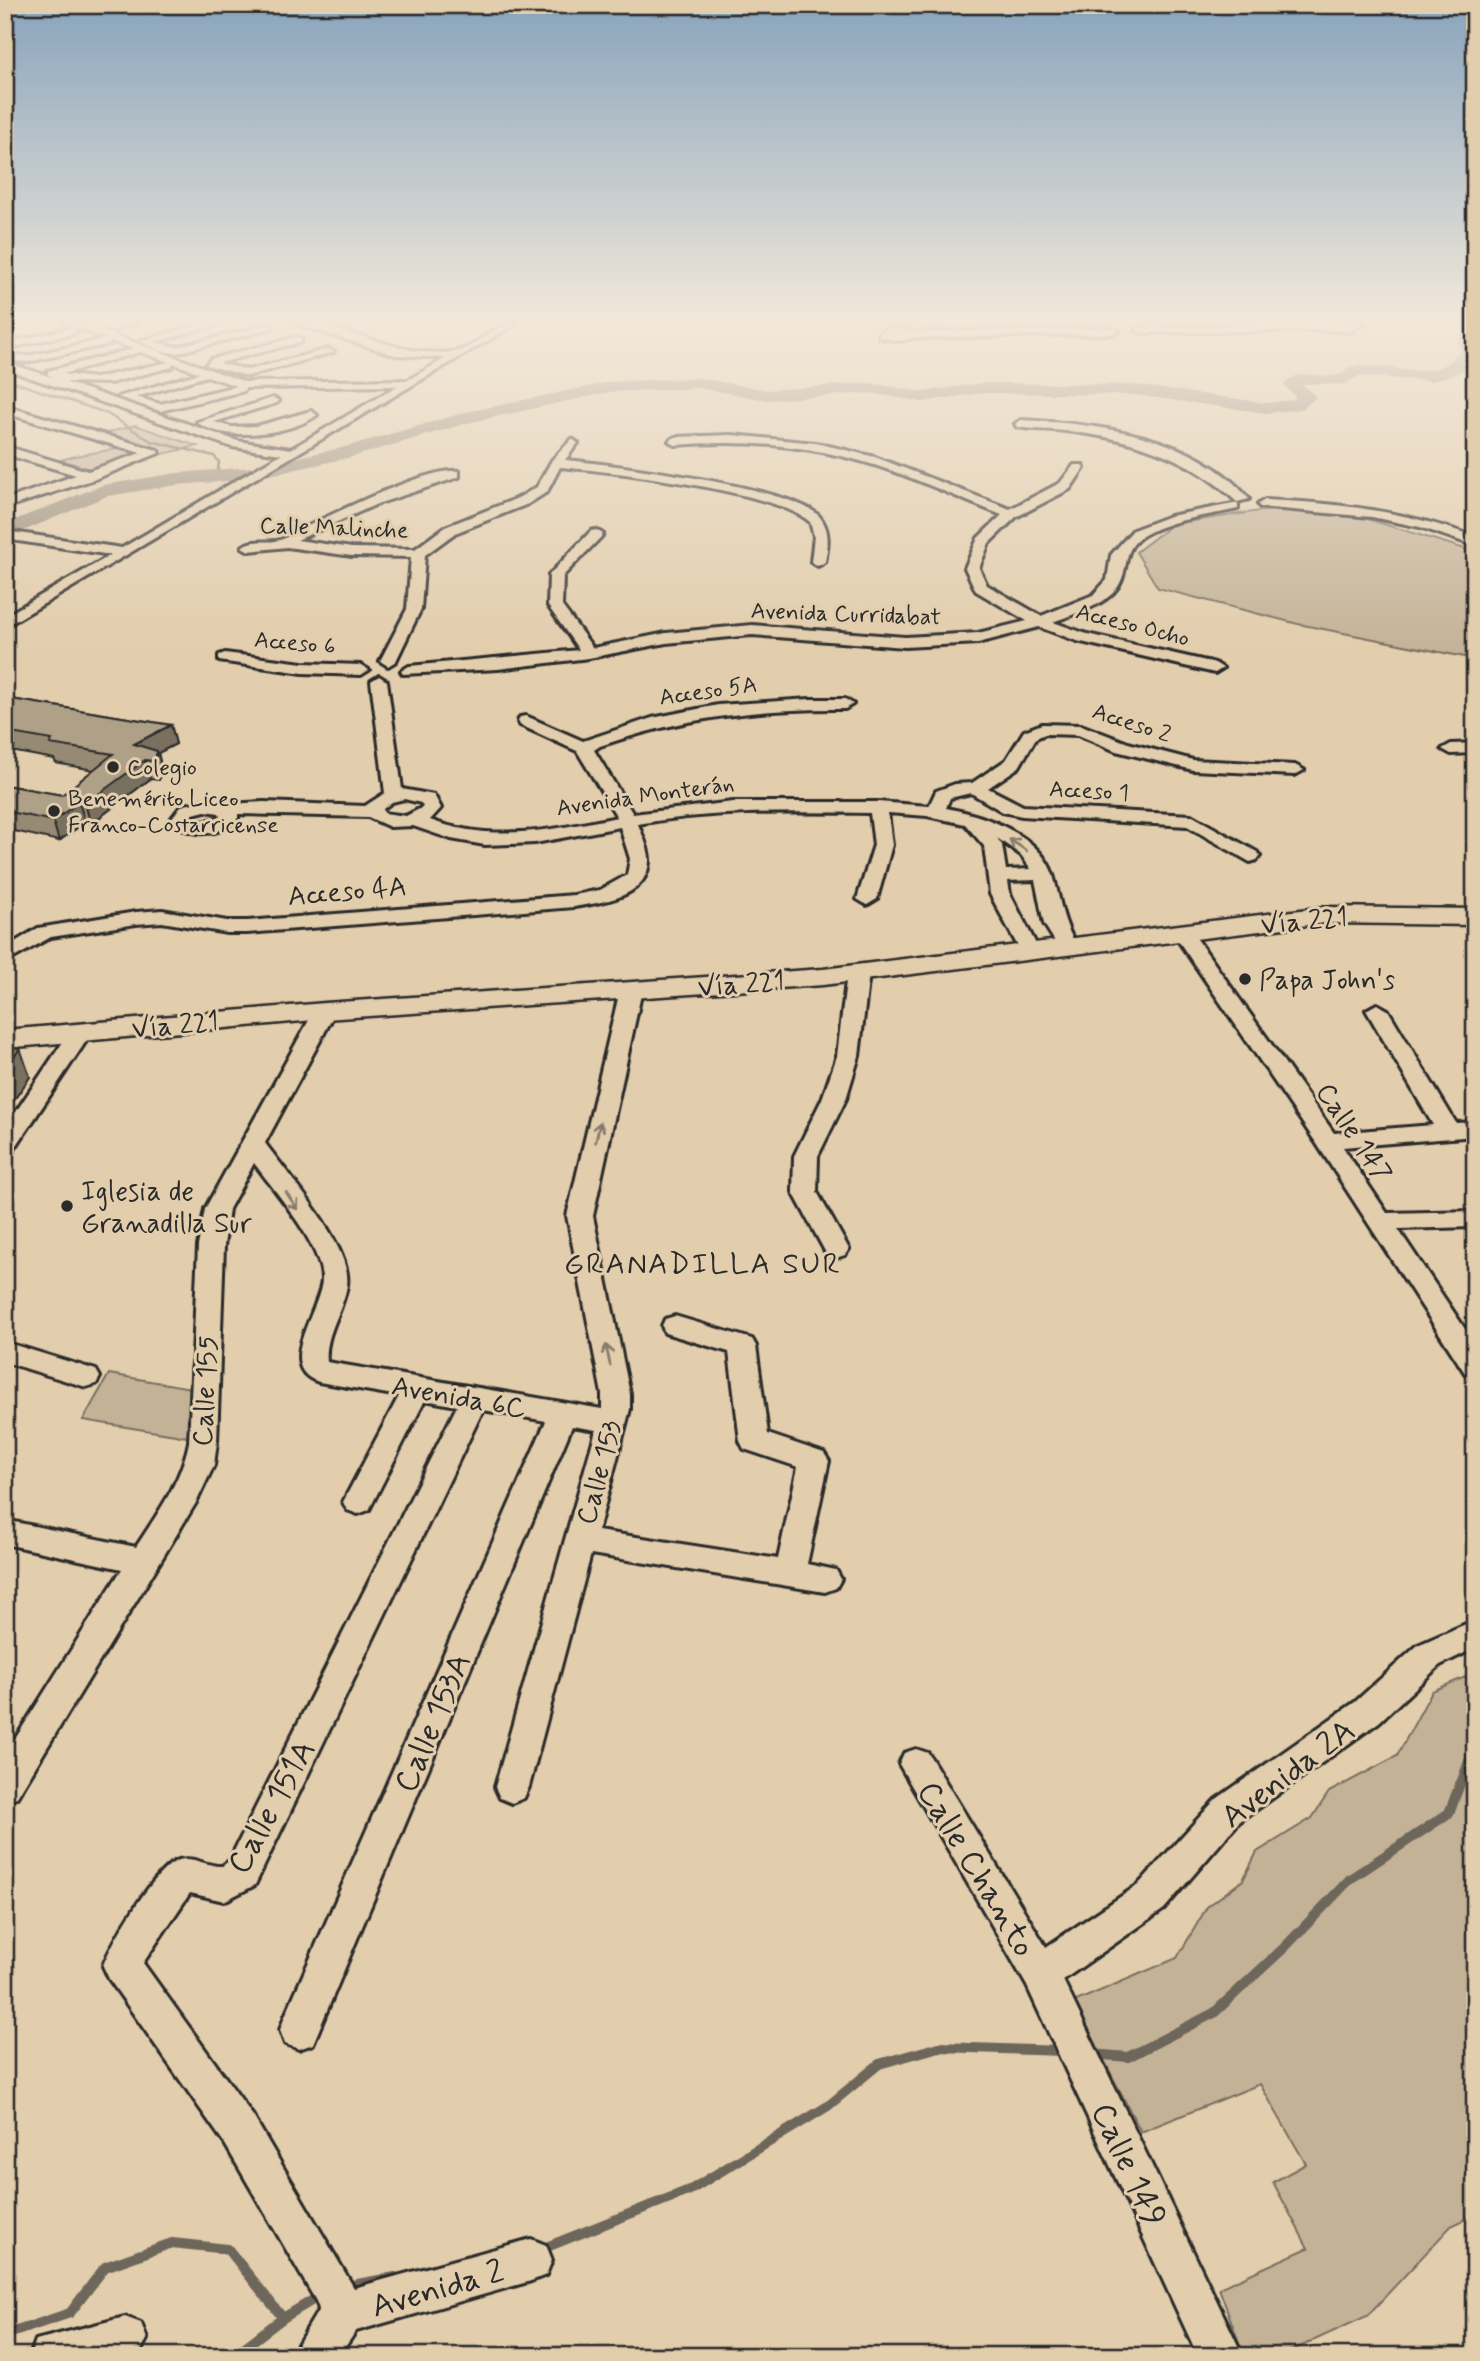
<svg xmlns="http://www.w3.org/2000/svg" width="1480" height="2361" viewBox="0 0 1480 2361" font-family="Mynerve,sans-serif">
<rect width="100%" height="100%" fill="#e2cdac"/>
<filter id="ink" filterUnits="userSpaceOnUse"><feTurbulence type="fractalNoise" baseFrequency=".0143" numOctaves="2"/><feDisplacementMap in="SourceGraphic" scale="14" xChannelSelector="R" yChannelSelector="G"/><feConvolveMatrix kernelMatrix="1 2 1 2 8 2 1 2 1" color-interpolation-filters="sRGB"/></filter>
<g filter="url(#ink)">
<!-- green -->
<path fill="#c4b297" stroke="#786e61" stroke-width="2" d="M 135,425 L 197,446 L 163,454 L 103,434 Z
M 122,447 L 149,453 L 97,471 L 61,460 C 82,453 101,453 122,447 Z
M 1338,510 L 1475,552 L 1475,659 L 1298,624 L 1158,588 L 1136,552 L 1173,524 L 1260,511 Z
M 109,1374 L 197,1389 L 194,1438 L 83,1420 Z
M 1475,1673 L 1475,2215 L 1451,2226 L 1367,2316 L 1280,2356 L 1244,2356 L 1219,2288 L 1308,2248 L 1273,2182 L 1306,2164 L 1260,2084 L 1141,2132 L 1074,2002 L 1177,1958 L 1207,1907 L 1243,1880 L 1257,1852 L 1312,1818 L 1329,1792 L 1397,1756 L 1432,1691 Z"/>
<g fill="none" stroke-linecap="round" stroke-linejoin="round">
<!-- stream-far2 -->
<path stroke="#6d665a" stroke-width="2.5" d="M 5,379 L 106,413 L 151,441 L 214,456 L 219,462 L 217,476"/>
<!-- stream-far1 -->
<path stroke="#6d665a" stroke-width="8" d="M 1459,1786 L 1470,1756 L 1475,1755"/>
<!-- stream -->
<path stroke="#6d665a" stroke-width="10" d="M 1092,2054 L 1128,2057 L 1214,2013 L 1285,1947 L 1350,1879 L 1449,1813 L 1460,1784
M 539,2250 L 692,2189 L 828,2106 L 879,2064 L 939,2047 L 1064,2051
M 347,2286 L 395,2277
M 5,2335 L 70,2313 L 105,2267 L 172,2243 L 228,2249 L 283,2318
M 233,2356 L 283,2318 L 321,2295"/>
<!-- river -->
<path fill="#998d79" fill-rule="evenodd" d="M 1475,323 L 1475,352 L 1462,371 L 1432,381 L 1358,376 L 1345,384 L 1305,384 L 1303,385 L 1316,397 L 1302,409 L 1266,413 L 1135,395 L 981,393 L 922,402 L 870,393 L 767,400 L 699,388 L 610,392 L 471,422 L 352,457 L 252,479 L 177,485 L 107,496 L 23,531 L 18,540 L 5,543 L 7,523 L 103,485 L 177,473 L 252,467 L 341,448 L 467,412 L 610,382 L 699,378 L 767,390 L 870,383 L 922,392 L 981,383 L 1135,385 L 1266,403 L 1291,400 L 1296,397 L 1284,385 C 1300,365 1321,381 1341,374 C 1346,372 1347,367 1355,366 C 1394,363 1435,387 1461,349 L 1457,343 L 1463,328 Z"/>
<defs>
<path id="minor" d="M 64,323 L 90,327 L 90,323 L 139,323 L 110,331 L 91,327 L 245,382 L 408,380 L 446,358 L 395,355 L 293,323 C 348,323 397,358 453,352 C 477,349 492,323 517,323 L 5,627 L 5,616 L 111,555 L 5,539 L 5,531 L 122,548 L 281,454 L 232,447 L 5,369 L 5,362 L 58,379 L 48,375 L 48,371 L 133,349 L 111,341 L 110,344 L 28,362 L 5,360 L 5,354 L 28,356 L 105,339 ZM 140,352 L 169,362 L 95,378 L 63,374 ZM 172,363 L 200,373 L 118,397 L 160,411 L 244,391 L 245,388 L 397,386 L 291,449 L 238,441 L 65,382 L 110,383 L 172,367 ZM 207,376 L 237,386 L 160,404 L 136,397 Z
M 203,323 L 222,323 L 155,342 L 176,347 L 268,325 L 273,328 L 176,353 L 160,351 L 139,341 Z
M 1335,323 L 1363,323 L 1351,332 L 1326,330 L 1141,333 L 1136,330 L 1141,327 Z
M 889,327 L 919,332 L 1114,328 L 1119,331 L 1114,334 L 913,338 L 899,341 L 879,337 L 879,333 Z
M 72,328 L 76,329 L 76,333 L 5,349 L 5,343 Z
M 297,337 L 301,338 L 301,342 L 219,363 L 248,370 L 329,349 L 334,352 L 248,376 L 206,365 L 211,359 Z
M 273,398 L 279,401 L 277,403 L 214,422 L 231,427 L 257,426 L 311,411 L 317,415 C 293,434 222,443 197,422 Z
M 5,406 L 157,450 L 159,453 L 95,479 L 5,508 L 5,500 L 76,475 L 5,454 L 5,446 L 88,471 L 141,453 L 5,413 Z
M 1021,420 C 1098,424 1196,435 1249,499 L 1237,502 C 1189,456 1131,438 1065,431 C 1049,429 1033,430 1017,427 L 1015,424 Z
M 731,435 L 816,443 L 875,457 L 1010,509 L 1060,483 L 1074,465 L 1082,465 L 1084,468 L 1070,489 L 1016,517 L 989,543 L 979,568 L 987,585 L 1041,616 L 1093,595 L 1107,580 L 1111,555 L 1133,530 L 1170,516 L 1238,503 L 1238,509 C 1207,516 1172,519 1144,535 C 1123,548 1129,563 1121,581 C 1111,605 1075,613 1053,622 L 1087,634 L 1215,663 L 1223,668 L 1215,673 L 1077,641 L 1039,627 L 978,643 L 905,647 L 752,635 L 666,643 L 589,658 L 498,669 L 403,674 L 401,671 L 409,666 L 579,650 L 548,606 L 549,575 L 591,531 L 596,530 L 603,534 L 601,537 L 563,576 L 562,606 L 593,648 L 666,633 L 752,625 L 905,637 L 978,633 L 1027,621 L 976,591 L 965,568 L 978,538 L 1002,515 C 965,501 930,484 892,471 C 822,446 749,439 675,445 L 669,441 L 675,437 Z
M 572,439 L 578,443 L 565,460 C 610,464 792,487 819,516 C 831,530 828,546 825,562 L 818,566 L 811,562 L 814,536 L 810,522 C 777,491 610,471 560,467 L 547,492 L 528,504 L 455,533 L 425,555 L 421,609 L 396,661 L 388,666 L 380,661 L 407,609 L 411,557 L 352,556 L 287,547 L 249,551 L 242,547 C 253,537 271,545 283,539 C 315,522 427,466 459,471 L 459,477 L 377,504 L 297,540 L 352,548 L 415,549 L 445,527 L 518,498 L 537,487 L 552,460 Z
M 1265,500 C 1337,503 1407,511 1475,537 L 1475,546 L 1420,527 L 1372,517 L 1260,507 L 1258,504 Z
M 225,653 L 303,663 L 361,665 L 369,670 L 361,675 L 303,673 L 219,661 L 219,655 Z
M 379,676 L 387,681 L 402,789 L 434,795 L 441,808 L 430,820 C 492,843 553,830 617,817 L 577,751 L 520,725 L 518,721 L 520,717 L 526,716 L 583,741 L 652,718 L 718,705 L 810,699 L 845,699 L 853,704 L 845,709 C 759,708 681,718 600,746 L 594,750 L 633,814 L 733,802 L 878,802 L 929,806 L 936,791 L 955,784 L 972,783 L 1006,760 L 1024,731 L 1042,724 L 1081,725 L 1128,743 L 1193,760 L 1295,765 L 1304,770 L 1295,775 L 1193,770 L 1116,751 L 1078,735 L 1045,734 L 1036,738 L 1019,767 L 988,788 L 1023,806 L 1191,815 L 1257,852 L 1260,856 L 1257,860 L 1250,862 L 1187,826 L 1022,816 L 1003,812 L 971,793 L 950,798 L 946,808 C 985,815 1040,835 1053,875 C 1061,902 1062,923 1078,947 L 1068,953 L 1061,951 L 1044,924 L 1035,880 L 1008,881 L 1010,894 L 1040,952 L 1037,956 L 1023,956 L 990,894 L 984,846 L 965,824 L 927,816 L 888,813 L 892,845 L 877,899 L 867,905 L 857,899 L 874,845 L 870,813 C 792,812 715,810 638,824 C 642,835 650,850 649,861 C 647,898 602,902 574,907 L 247,933 L 227,933 L 162,922 L 136,924 L 51,937 L 5,963 L 5,948 L 38,928 L 136,912 L 162,910 L 227,921 L 247,921 L 574,895 L 600,890 L 627,875 L 630,859 L 620,827 L 535,843 L 485,845 L 451,839 L 413,826 L 390,827 L 368,817 L 238,814 L 238,818 C 223,837 186,839 171,819 L 181,806 L 205,800 L 228,804 L 264,802 L 365,806 L 385,793 L 371,681 ZM 404,799 L 421,803 L 423,807 L 406,816 L 384,813 L 383,809 L 392,802 ZM 205,811 L 219,813 L 220,816 L 204,822 L 190,818 L 193,814 ZM 997,838 L 1021,855 L 1031,869 L 1006,870 L 1002,845 Z
M 1475,743 L 1475,753 L 1451,754 L 1442,749 L 1451,744 Z
M 1183,927 L 1190,929 L 1334,1133 L 1433,1125 L 1366,1010 L 1377,1004 L 1388,1010 L 1456,1123 L 1475,1122 L 1475,1136 L 1343,1147 L 1387,1213 L 1475,1211 L 1475,1227 L 1398,1229 L 1475,1344 L 1475,1376 L 1465,1373 L 1317,1144 L 1173,933 Z
M 858,967 L 869,973 L 859,1056 L 846,1099 L 818,1156 L 817,1192 L 849,1249 L 845,1255 L 836,1258 L 827,1255 L 793,1192 L 794,1156 L 822,1099 L 837,1056 L 847,973 Z
M 631,984 L 642,990 L 593,1216 L 630,1394 L 630,1409 L 598,1531 L 778,1559 L 798,1467 L 744,1449 L 740,1441 L 729,1352 L 665,1333 L 662,1326 L 665,1319 L 675,1316 L 752,1339 L 756,1346 L 768,1434 L 824,1453 L 829,1461 L 807,1564 L 836,1570 L 841,1579 L 836,1588 L 825,1592 L 591,1554 L 529,1787 L 524,1798 L 512,1803 L 500,1798 L 495,1787 L 596,1430 L 572,1426 L 313,2044 L 299,2049 L 285,2044 L 280,2030 L 285,2016 L 546,1421 L 483,1410 L 255,1885 L 224,1901 L 190,1893 L 143,1963 L 253,2116 L 354,2288 L 531,2239 L 546,2245 L 552,2260 L 546,2275 L 531,2281 L 356,2331 L 339,2356 L 291,2356 L 319,2309 L 316,2301 L 225,2144 L 109,1979 L 103,1966 C 111,1943 156,1866 179,1860 C 194,1856 207,1867 222,1866 L 229,1861 L 457,1406 L 425,1400 L 369,1510 L 358,1514 L 347,1510 L 343,1502 L 399,1396 L 319,1382 C 272,1368 323,1307 322,1278 C 321,1244 274,1190 254,1163 L 229,1209 L 224,1246 L 217,1442 L 214,1465 L 197,1501 L 17,1797 L 5,1802 L 5,1755 L 122,1569 L 5,1544 L 5,1520 L 136,1547 C 158,1513 181,1482 189,1442 L 198,1246 L 205,1209 L 314,1011 L 325,1005 L 336,1011 L 265,1143 C 287,1174 353,1247 347,1285 C 343,1312 324,1335 327,1362 L 602,1409 L 602,1394 L 567,1216 L 620,990 Z
M 81,1025 L 92,1032 L 13,1151 L 5,1153 L 5,1128 L 73,1027 Z
M 5,1342 L 96,1370 L 100,1377 L 96,1384 L 86,1387 L 5,1362 Z
M 1475,1620 L 1475,1648 L 1440,1665 L 1379,1722 L 1239,1822 L 1164,1909 L 1063,1980 L 1243,2356 L 1198,2356 L 1027,1986 L 899,1764 L 904,1753 L 916,1749 L 928,1753 L 1046,1947 L 1138,1885 L 1215,1800 L 1355,1702 L 1418,1645 Z
M 125,2317 L 141,2323 L 147,2339 L 138,2356 L 30,2356 L 36,2340 Z"/>
<path id="major" d="M 1325,907 L 1475,909 L 1475,925 L 1325,923 L 823,985 L 325,1019 L 5,1048 L 5,1030 L 325,1003 L 823,969 Z"/>
</defs>
<!-- minor casing -->
<use href="#minor" stroke="#2b2b2b" stroke-width="6"/>
<!-- major casing -->
<use href="#major" stroke="#2b2b2b" stroke-width="5"/>
<!-- minor -->
<use href="#minor" fill="#e2cdac" fill-rule="evenodd"/>
<!-- major -->
<use href="#major" fill="#e2cdac" fill-rule="evenodd"/>
</g>
<!-- wall -->
<path fill="#968a75" stroke="#2b2b2b" stroke-width="2" d="M 5,698 L 171,725 L 176,744 L 158,753 L 162,770 L 159,780 L 150,779 L 91,824 L 85,822 L 59,841 L 5,829 L 5,785 L 62,795 L 94,770 L 56,763 L 54,759 L 5,750 Z"/>
<!-- shaded-wall -->
<path fill="#7a705f" stroke="#2b2b2b" stroke-width="2" d="M 171,725 L 176,744 L 158,753 L 162,770 L 159,780 L 155,761 L 145,760 L 150,779 L 91,824 L 85,804 L 134,744 Z
M 79,802 L 85,822 L 59,841 L 53,821 Z
M 20,1048 L 30,1077 L 5,1113 L 5,1070 Z"/>
<!-- building -->
<path fill="#afa088" stroke="#2b2b2b" stroke-width="2" d="M 5,698 L 171,725 L 134,744 L 157,751 L 155,761 L 145,760 L 85,804 L 79,802 L 53,821 L 5,811 L 5,785 L 62,795 L 113,754 L 50,744 L 52,740 L 5,732 Z
M 20,1048 L 5,1070 L 5,1050 Z"/>
<!-- one-way arrows -->
<defs><path id="oneway-shaft" d="M-6 0H5M1.5-3L5.5 0L1.5 3" fill="none" stroke-width="1.6" stroke-linecap="round" stroke-linejoin="round" transform="scale(1.75)"/></defs>
<g stroke="#867c6c">
<use href="#oneway-shaft" transform="translate(1018 845) rotate(-146)"/>
<use href="#oneway-shaft" transform="translate(598 1132) rotate(-77)"/>
<use href="#oneway-shaft" transform="translate(292 1201) rotate(56)"/>
<use href="#oneway-shaft" transform="translate(608 1355) rotate(-102)"/>
</g>
</g>
<!-- sky -->
<linearGradient id="sky" x2="0" y2="1"><stop stop-color="#88a4bc"/><stop offset="0.49" stop-color="#f2e8da"/><stop offset="1" stop-color="#f2e8da" stop-opacity="0"/></linearGradient>
<rect width="1480" height="654" fill="url(#sky)"/>
<!-- markers -->
<g fill="#2b2b2b" stroke="#e2cdac" stroke-width="2.5">
<circle cx="113" cy="767" r="7"/>
<circle cx="54" cy="811" r="7"/>
<circle cx="1245" cy="979" r="7"/>
<circle cx="67" cy="1206" r="7"/>
</g>
<g text-anchor="middle" stroke-width="6" stroke-linejoin="round" paint-order="stroke">
<!-- far-street labels -->
<g font-size="23" fill="#2b2b2b" stroke="#e2cdac">
<text transform="translate(334 527) rotate(2)" y="8">Calle Malinche</text>
<text transform="translate(846 613) rotate(2)" y="8">Avenida Curridabat</text>
<text transform="translate(1133 624) rotate(14)" y="8">Acceso Ocho</text>
<text transform="translate(295 642) rotate(5)" y="8">Acceso 6</text>
<text transform="translate(708 690) rotate(-8)" y="8">Acceso 5A</text>
<text transform="translate(1132 722) rotate(18)" y="8">Acceso 2</text>
<text transform="translate(1089 790) rotate(3)" y="8">Acceso 1</text>
<text transform="translate(645 795) rotate(-8)" y="8">Avenida Monterán</text>
</g>
<!-- far-poi labels -->
<g font-size="23" fill="#2b2b2b" stroke="#e2cdac" text-anchor="start">
<text x="127" y="775">Colegio</text>
<text x="68" y="806">Benemérito Liceo<tspan x="68" dy="26">Franco-Costarricense</tspan></text>
</g>
<!-- street labels -->
<g font-size="28" fill="#2b2b2b" stroke="#e2cdac">
<text transform="translate(347 890) rotate(-5)" y="10">Acceso 4A</text>
<text transform="translate(1304 920) rotate(-5)" y="10">Vía 221</text>
<text transform="translate(741 983) rotate(-4)" y="10">Vía 221</text>
<text transform="translate(175 1024) rotate(-5)" y="10">Vía 221</text>
<text transform="translate(1355 1132) rotate(56)" y="10">Calle 147</text>
<text transform="translate(204 1391) rotate(-87)" y="10">Calle 155</text>
<text transform="translate(459 1396) rotate(10)" y="10">Avenida 6C</text>
<text transform="translate(598 1472) rotate(-75)" y="10">Calle 153</text>
</g>
<!-- poi labels -->
<g font-size="28" fill="#2b2b2b" stroke="#e2cdac" text-anchor="start">
<text x="1259" y="989">Papa John's</text>
<text x="81" y="1200">Iglesia de<tspan x="81" dy="32">Granadilla Sur</tspan></text>
</g>
<!-- neighbourhood labels -->
<g font-size="30" letter-spacing="2" fill="#2b2b2b" stroke="#e2cdac">
<text x="703" y="1273">GRANADILLA SUR</text>
</g>
<!-- near-street labels -->
<g font-size="33" fill="#2b2b2b" stroke="#e2cdac">
<text transform="translate(431 1722) rotate(-67)" y="12">Calle 153A</text>
<text transform="translate(1287 1772) rotate(-37)" y="12">Avenida 2A</text>
<text transform="translate(270 1806) rotate(-61)" y="12">Calle 151A</text>
<text transform="translate(978 1868) rotate(59)" y="12">Calle Chanto</text>
<text transform="translate(1130 2164) rotate(65)" y="12">Calle 149</text>
<text transform="translate(437 2287) rotate(-16)" y="12">Avenida 2</text>
</g>
</g>
<!-- margin -->
<rect width="1480" height="2361" fill="none" stroke="#e2cdac" stroke-width="28"/>
<rect x="14" y="14" width="1452" height="2333" fill="none" stroke="#2b2b2b" stroke-width="2.5" filter="url(#ink)"/>
</svg>
